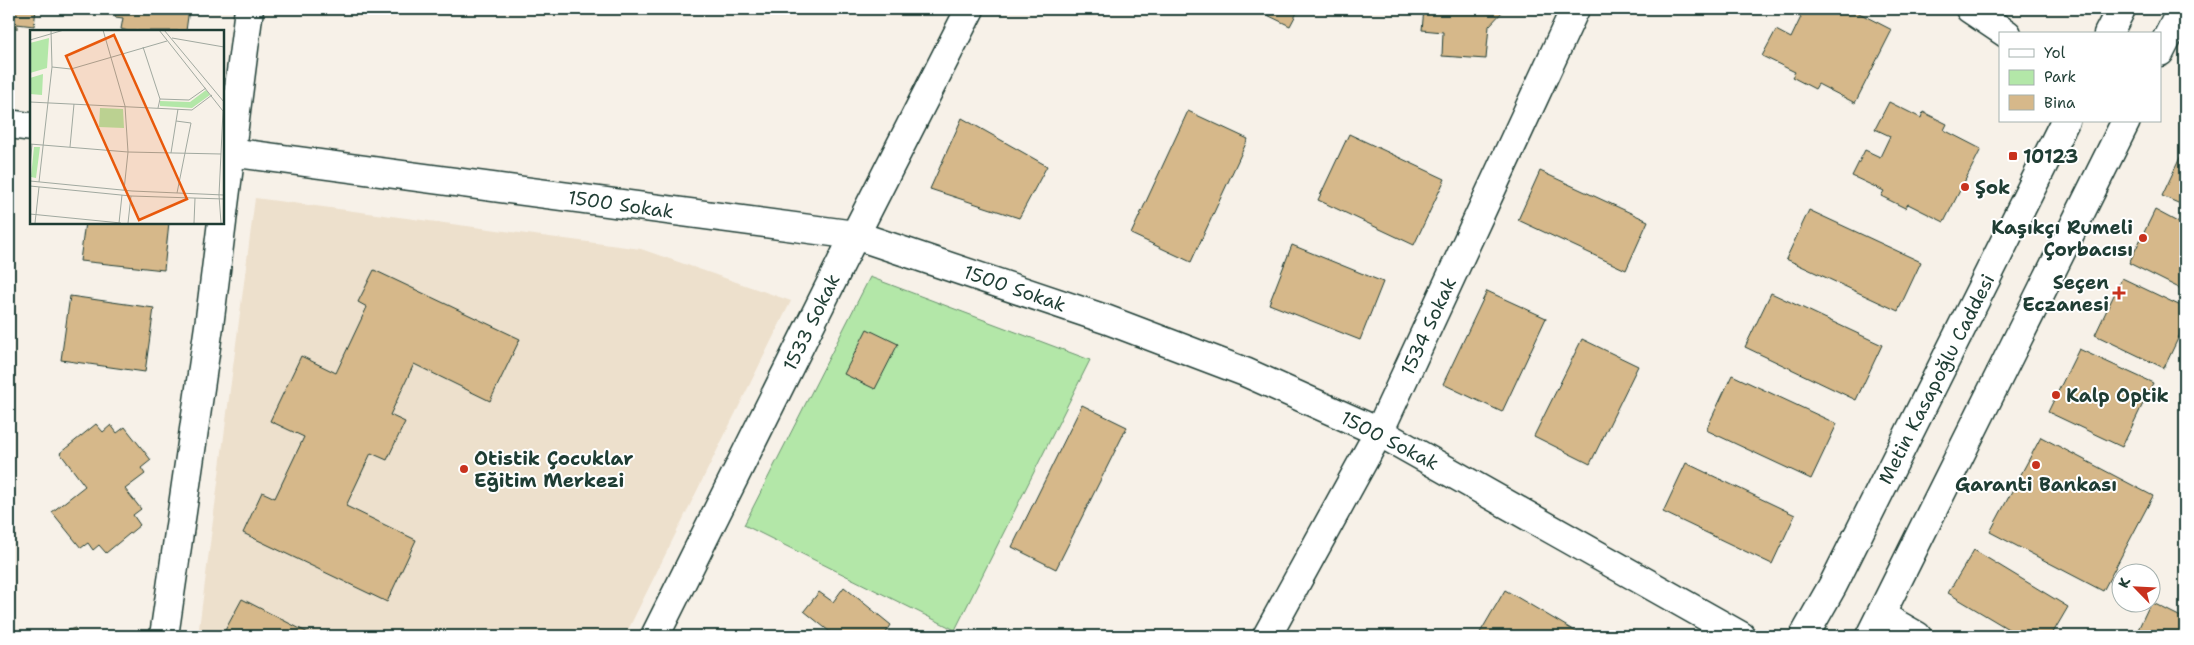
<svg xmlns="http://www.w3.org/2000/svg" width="2194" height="645" viewBox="0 0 2194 645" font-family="'Shantell Sans',sans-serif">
<rect width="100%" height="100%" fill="#f7f1e8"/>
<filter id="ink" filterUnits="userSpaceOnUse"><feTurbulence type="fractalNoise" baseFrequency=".02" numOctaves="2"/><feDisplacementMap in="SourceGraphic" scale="10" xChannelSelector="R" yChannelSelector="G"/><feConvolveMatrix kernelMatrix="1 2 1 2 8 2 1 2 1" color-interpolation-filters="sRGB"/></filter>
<g filter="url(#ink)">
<!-- built -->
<path fill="#ede0cc" d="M 255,198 L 641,249 L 791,301 L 625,636 L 198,636 Z"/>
<!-- green -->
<path fill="#b3e7a8" stroke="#69926e" d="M 870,277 L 1090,360 L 955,630 L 744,525 Z"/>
<!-- building -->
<path fill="#d6b88a" stroke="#1f3d34" d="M 9,9 L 36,9 L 34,26 L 17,24 L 17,29 L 9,28 Z
M 116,9 L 189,9 L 186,31 L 128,31 L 121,29 L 123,18 L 115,17 Z
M 1255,9 L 1299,9 L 1290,26 Z
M 1424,9 L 1505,9 L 1489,26 L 1486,59 L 1442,56 L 1443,32 L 1422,30 Z
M 1786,9 L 1856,9 L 1855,11 L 1892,30 L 1855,103 L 1818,84 L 1815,89 L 1792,77 L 1795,72 L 1762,56 L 1776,30 L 1791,38 L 1801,17 Z
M 1889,102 L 1921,118 L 1923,112 L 1947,124 L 1944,130 L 1981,149 L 1944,222 L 1908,204 L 1905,208 L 1881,196 L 1884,191 L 1852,176 L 1865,150 L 1880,157 L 1890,136 L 1875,129 Z
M 1188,111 L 1248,139 L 1191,262 L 1131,234 Z
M 962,118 L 1047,166 L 1019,218 L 930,189 Z
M 1349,134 L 1445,179 L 1414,245 L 1318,200 Z
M 2185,147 L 2185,206 L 2162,196 Z
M 1540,171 L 1648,221 L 1626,270 L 1518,220 Z
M 1809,210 L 1921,262 L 1898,311 L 1786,259 Z
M 2155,210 L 2185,226 L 2185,291 L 2129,263 Z
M 85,222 L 169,222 L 164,270 L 80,261 Z
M 1292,245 L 1383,282 L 1360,340 L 1269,304 Z
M 374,270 L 520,339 L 490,401 L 414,364 L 390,415 L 405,422 L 387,460 L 371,453 L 346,506 L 416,540 L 387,602 L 243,533 L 262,492 L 275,498 L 304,437 L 270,421 L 301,356 L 336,373 L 367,307 L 358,302 Z
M 2122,278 L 2185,308 L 2185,324 L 2164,368 L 2095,335 Z
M 1487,291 L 1546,318 L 1502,412 L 1443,384 Z
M 1771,293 L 1882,345 L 1856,400 L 1745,347 Z
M 70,296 L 154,308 L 145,372 L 61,360 Z
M 867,329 L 898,344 L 875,389 L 844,374 Z
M 1582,339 L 1638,366 L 1590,464 L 1534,436 Z
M 2079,349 L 2153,383 L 2122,447 L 2048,412 Z
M 1732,375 L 1837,424 L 1811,479 L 1706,430 Z
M 1082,405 L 1127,427 L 1056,569 L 1012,547 Z
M 96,424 L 103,432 L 111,425 L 117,433 L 125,427 L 151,460 L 141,468 L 145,474 L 125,489 L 141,509 L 133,515 L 140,525 L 106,553 L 99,545 L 93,550 L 88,543 L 81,548 L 52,512 L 85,486 L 60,453 Z
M 2041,437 L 2153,496 L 2103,591 L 1990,532 Z
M 1686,463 L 1795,515 L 1772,564 L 1663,512 Z
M 1974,550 L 2068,607 L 2051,636 L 2020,636 L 1948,593 Z
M 844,587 L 891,625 L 884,636 L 835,636 L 804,611 L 819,592 L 833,602 Z
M 1505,590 L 1583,636 L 1478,636 Z
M 242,599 L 314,636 L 222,636 Z
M 2151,602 L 2185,619 L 2185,636 L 2135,636 Z
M 75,628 L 78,636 L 49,636 Z"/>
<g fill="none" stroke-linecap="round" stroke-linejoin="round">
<defs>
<path id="minor" d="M 1970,9 L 2007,34
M 9,124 L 31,127
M 222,151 L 855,235 L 1108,320 L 1245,372 L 1379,432 L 1741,636
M 222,221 L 249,9
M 1882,616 L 1917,636
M 164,636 L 209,326 L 222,222
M 655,636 L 855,235 L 970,9
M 1267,636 L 1379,432 L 1575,9"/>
<path id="primary" d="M 2108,34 L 2121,9
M 2160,52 L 2182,9
M 1804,636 L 1833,585 L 2065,121
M 1870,636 L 2126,121"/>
</defs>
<!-- minor casing -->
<use href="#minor" stroke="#1f3d34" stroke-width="31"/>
<!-- primary casing -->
<use href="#primary" stroke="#1f3d34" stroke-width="31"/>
<!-- minor -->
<use href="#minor" stroke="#fff" stroke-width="28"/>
<!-- primary -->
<use href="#primary" stroke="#fff" stroke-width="28"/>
</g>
</g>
<!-- markers -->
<g fill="#c8321e" stroke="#fff" stroke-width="2">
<rect x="2008" y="151" width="10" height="10" rx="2.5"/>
<circle cx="1965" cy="187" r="5"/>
<circle cx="2143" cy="238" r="5"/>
<path d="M2116.5 285.5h5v5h5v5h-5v5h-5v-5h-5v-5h5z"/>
<circle cx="2056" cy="395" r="5"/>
<circle cx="2036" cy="465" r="5"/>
<circle cx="464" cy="469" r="5"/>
</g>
<g text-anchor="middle" stroke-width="4" stroke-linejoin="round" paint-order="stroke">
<!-- poi labels -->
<g font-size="19" font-weight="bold" fill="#1f3d34" stroke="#fff" text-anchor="start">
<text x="2023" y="163">10123</text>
<text x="1975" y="194">Şok</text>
<text x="2133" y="234" text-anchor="end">Kaşıkçı Rumeli<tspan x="2133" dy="22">Çorbacısı</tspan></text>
<text x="2109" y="289" text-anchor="end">Seçen<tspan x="2109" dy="22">Eczanesi</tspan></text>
<text x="2066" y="402">Kalp Optik</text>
<text x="474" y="465">Otistik Çocuklar<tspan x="474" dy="22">Eğitim Merkezi</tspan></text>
<text x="2036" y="491" text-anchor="middle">Garanti Bankası</text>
</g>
<!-- street labels -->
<g font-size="19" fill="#1f3d34" stroke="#fff">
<text transform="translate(621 204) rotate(8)" y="7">1500 Sokak</text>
<text transform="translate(1015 288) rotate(19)" y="7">1500 Sokak</text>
<text transform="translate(811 322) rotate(-64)" y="7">1533 Sokak</text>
<text transform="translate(1428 326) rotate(-65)" y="7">1534 Sokak</text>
<text transform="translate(1936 379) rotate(-63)" y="7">Metin Kasapoğlu Caddesi</text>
<text transform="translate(1390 440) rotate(27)" y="7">1500 Sokak</text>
</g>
</g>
<!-- overview -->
<g transform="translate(30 30)">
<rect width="194" height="194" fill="#f7f1e8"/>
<path d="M 19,8 L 17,38 L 0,43 L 0,13 ZM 13,44 L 12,65 L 0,64 L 0,48 ZM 176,60 L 180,65 L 162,78 L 130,76 L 130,71 L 160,72 ZM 70,78 L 93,79 L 94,98 L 69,97 ZM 4,117 L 10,117 L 6,148 L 1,147 Z" fill="#b3e7a8"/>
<path fill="none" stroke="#a1a9a0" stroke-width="1" d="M 73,0 L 95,76 L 98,122 L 94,160M 129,0 L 193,81 L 189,165 L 191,193M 134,0 L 194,72M 142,8 L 194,17M 0,10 L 34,0M 113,17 L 130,69 L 128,78M 22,37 L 41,39 L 137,11M 130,69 L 159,70 L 176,58M 0,72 L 162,80 L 182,65M 146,91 L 161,93 L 147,163M 0,114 L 98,122 L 191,124M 40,117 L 44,74M 141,123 L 148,79M 0,138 L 2,114M 0,151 L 102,161 L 194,165M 9,152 L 22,37 L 21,0M 0,156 L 101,166 L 194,169M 0,184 L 91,193M 5,193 L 9,157M 89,193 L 92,165M 98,193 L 101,166M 164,193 L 165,168"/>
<path fill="#e8590c" fill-opacity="0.15" stroke="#e8590c" stroke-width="2.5" d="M 84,5 L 157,169 L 109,190 L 36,26 Z"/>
<rect width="194" height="194" fill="none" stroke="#1f3d34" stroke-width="2.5"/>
</g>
<!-- margin -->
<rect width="2194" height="645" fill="none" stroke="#fff" stroke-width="30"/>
<rect x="15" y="15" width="2164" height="615" fill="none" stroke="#1f3d34" stroke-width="2" filter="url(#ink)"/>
<!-- legend -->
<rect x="1999" y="32" width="162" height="90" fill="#ffffff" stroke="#a5b1ae"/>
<rect x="2009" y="49" width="25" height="8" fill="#ffffff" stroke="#a5b1ae"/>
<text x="2044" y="58" font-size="15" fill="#1f3d34">Yol</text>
<rect x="2009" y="70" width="25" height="15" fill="#b3e7a8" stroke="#a5b1ae"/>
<text x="2044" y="82" font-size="15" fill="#1f3d34">Park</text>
<rect x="2009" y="95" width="25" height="15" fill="#d6b88a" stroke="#a5b1ae"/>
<text x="2044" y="108" font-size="15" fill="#1f3d34">Bina</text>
<!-- north arrow -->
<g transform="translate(2136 588) rotate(294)"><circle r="24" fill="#ffffff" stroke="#a5b1ae"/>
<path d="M0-4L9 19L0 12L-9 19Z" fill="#c8321e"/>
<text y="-8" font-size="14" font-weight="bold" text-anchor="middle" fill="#1f3d34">K</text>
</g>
</svg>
